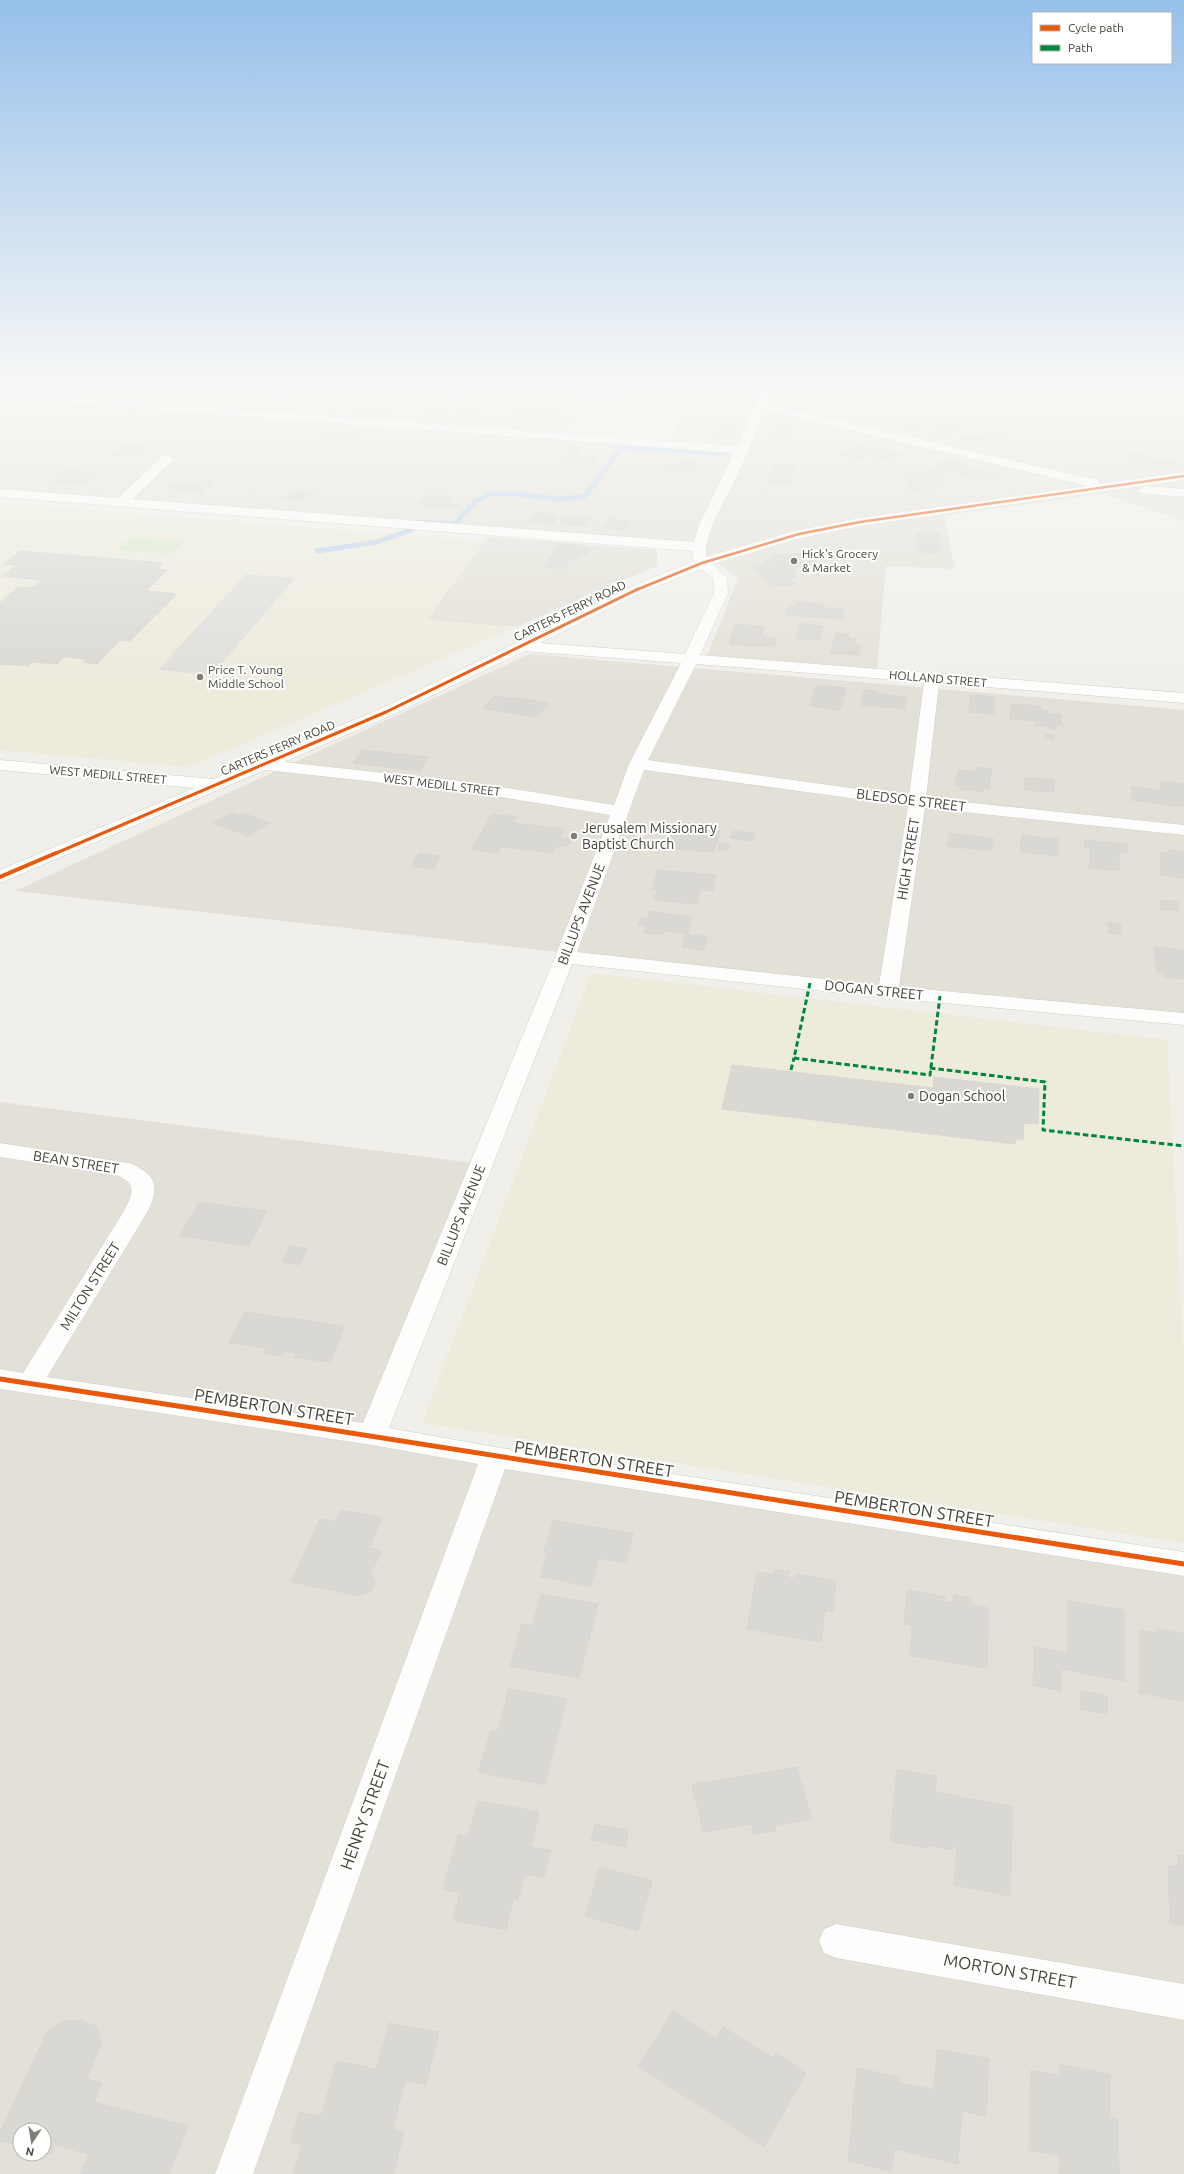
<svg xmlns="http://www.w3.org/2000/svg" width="1184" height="2174" viewBox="0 0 1184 2174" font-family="Ubuntu,sans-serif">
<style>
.residential{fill:#e3e1d7;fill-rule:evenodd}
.education{fill:#edebdc}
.green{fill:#d9eacb}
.parking{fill:#dfdeda}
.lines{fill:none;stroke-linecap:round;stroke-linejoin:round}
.stream{stroke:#bcd2ec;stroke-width:5}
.building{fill:#dad8d2;stroke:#d8d6d0}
.minor-casing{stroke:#cecdc7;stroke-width:1}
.minor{fill:#fdfdfc;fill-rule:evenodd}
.quiet{stroke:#00873e;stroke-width:3;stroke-dasharray:5.5 3;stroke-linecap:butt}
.cycleway-far3-casing{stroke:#fff;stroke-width:4}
.cycleway-far2-casing{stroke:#fff;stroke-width:5}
.cycleway-far1-casing{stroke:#fff;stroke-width:6}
.cycleway-casing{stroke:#fff;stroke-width:8}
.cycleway-far3{stroke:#e8590c;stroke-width:2.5}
.cycleway-far2{stroke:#e8590c;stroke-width:3}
.cycleway-far1{stroke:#e8590c;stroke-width:4}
.cycleway{stroke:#e8590c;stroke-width:5}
.poi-dot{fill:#817f75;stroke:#fff;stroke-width:1.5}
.labels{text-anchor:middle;stroke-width:4;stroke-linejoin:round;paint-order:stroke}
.far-poi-label{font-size:12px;fill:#454236;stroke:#fff;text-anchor:start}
.far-street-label{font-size:12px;fill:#454236;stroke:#fff}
.street-label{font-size:14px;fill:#454236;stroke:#fff}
.poi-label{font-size:14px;fill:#454236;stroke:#fff;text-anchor:start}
.near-street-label{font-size:17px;fill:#454236;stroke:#fff}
</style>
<rect width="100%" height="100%" fill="#f0efea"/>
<g class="residential">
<path d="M 0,383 L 554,383 L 580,417 L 565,433 L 0,393 Z"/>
<path d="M 644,383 L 1184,383 L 1184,521 L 1104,494 L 944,515 L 955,569 L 886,566 L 877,669 L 707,656 L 738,579 L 720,565 L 681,542 L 0,491 L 0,399 L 670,447 L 685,402 L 633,397 Z"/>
<path d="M 487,537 L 657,550 L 657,566 L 516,627 L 427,620 Z"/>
<path d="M 530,654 L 1184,710 L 1184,1022 L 15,891 Z"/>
<path d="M 0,1102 L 480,1164 L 374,1435 L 1184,1560 L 1184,2174 L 0,2174 ZM 20,2130 L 44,2130 L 44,2154 L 20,2154 Z"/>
</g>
<g class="education">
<path d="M 0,503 L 484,541 L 427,620 L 516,627 L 189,767 L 0,750 Z"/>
<path d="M 591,973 L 1167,1040 L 1184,1361 L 1184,1543 L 422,1423 Z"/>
</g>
<path class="green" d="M 137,537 L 180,541 L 184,542 L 170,554 L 123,551 L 118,549 L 130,538 Z"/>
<path class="parking" d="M 246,574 L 295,578 L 212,675 L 158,670 Z"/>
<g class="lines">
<g class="stream">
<path d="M 418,522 L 454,524 L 476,501 L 490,494 L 516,494 L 559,499 L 583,497 L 591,489 L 622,447 L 726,454"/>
<path d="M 317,551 L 377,542 L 411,530"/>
</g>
</g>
<g class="building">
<path d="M 1068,385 L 1088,386 L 1087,391 L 1068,390 Z"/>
<path d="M 708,386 L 724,387 L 722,393 L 705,392 Z"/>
<path d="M 453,389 L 458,394 L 467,393 L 475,402 L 471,403 L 478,410 L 460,412 L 441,390 Z"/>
<path d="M 268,395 L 297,397 L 290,403 L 261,400 Z"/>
<path d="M 372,398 L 397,399 L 387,413 L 359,411 L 362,407 L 354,406 L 359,401 L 369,401 Z"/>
<path d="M 525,403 L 558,405 L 552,414 L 518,412 Z"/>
<path d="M 426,414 L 444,415 L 439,420 L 422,419 Z"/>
<path d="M 910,420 L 927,423 L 913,432 L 896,428 Z"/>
<path d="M 716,424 L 737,425 L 735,437 L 714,436 Z"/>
<path d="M 942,424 L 962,428 L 946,438 L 928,434 Z"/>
<path d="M 777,426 L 795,427 L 791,440 L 773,438 Z"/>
<path d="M 993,427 L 1006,430 L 1004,432 L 1011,433 L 1006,437 L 985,433 Z"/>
<path d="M 331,428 L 363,430 L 356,438 L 321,437 Z"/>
<path d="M 967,435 L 985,438 L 983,440 L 991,441 L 985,446 L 957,441 Z"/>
<path d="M 856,444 L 887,451 L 902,454 L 890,461 L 869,456 L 861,460 L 837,455 Z"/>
<path d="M 124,445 L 150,447 L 138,458 L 111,456 Z"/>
<path d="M 572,446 L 581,447 L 577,451 L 581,451 L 578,456 L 598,457 L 590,468 L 573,467 L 575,464 L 560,463 Z"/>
<path d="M 1130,453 L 1140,453 L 1159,462 L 1142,464 L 1125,455 Z"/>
<path d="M 944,460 L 967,465 L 964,467 L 1004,475 L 994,482 L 951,473 L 945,476 L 926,472 Z"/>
<path d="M 679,461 L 700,462 L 695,472 L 662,470 L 666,463 L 677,464 Z"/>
<path d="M 1171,461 L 1181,466 L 1168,468 L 1158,463 Z"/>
<path d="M 774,465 L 797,466 L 790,485 L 769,483 L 772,477 L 769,477 Z"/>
<path d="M 66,470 L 99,473 L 82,485 L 49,482 Z"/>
<path d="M 918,471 L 946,483 L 917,491 L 906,485 L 917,483 L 900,475 Z"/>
<path d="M 201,481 L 213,482 L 202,493 L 170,489 L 175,483 L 197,485 Z"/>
<path d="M 294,490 L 313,492 L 303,501 L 280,499 L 283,497 L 287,497 Z"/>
<path d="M 427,495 L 452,497 L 447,503 L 460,504 L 457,508 L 418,505 Z"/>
<path d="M 537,513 L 559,516 L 553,524 L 531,522 Z"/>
<path d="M 568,516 L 590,518 L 584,526 L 561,524 Z"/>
<path d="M 609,519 L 632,521 L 626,530 L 603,528 Z"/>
<path d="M 922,532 L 939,532 L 940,553 L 917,552 L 917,533 Z"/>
<path d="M 559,544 L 583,546 L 582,547 L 591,548 L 587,554 L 579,553 L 576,559 L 571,558 L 564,569 L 544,567 Z"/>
<path d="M 20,551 L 163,563 L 157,569 L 167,570 L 142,595 L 162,596 L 97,664 L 83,662 L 86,659 L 64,657 L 57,664 L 32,662 L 28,666 L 0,664 L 0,603 L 18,587 L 33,588 L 42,580 L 3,576 L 16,565 L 4,564 Z"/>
<path d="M 806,553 L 816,564 L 799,566 L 796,570 L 788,562 L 776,563 L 770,556 Z"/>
<path d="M 773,559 L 776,563 L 788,562 L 796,573 L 792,573 L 796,577 L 789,578 L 795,584 L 771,587 L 752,566 L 768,565 L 764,560 Z"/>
<path d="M 146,591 L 177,594 L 130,641 L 119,640 L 162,596 L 142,595 Z"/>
<path d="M 796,602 L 824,604 L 823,608 L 795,606 Z"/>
<path d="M 788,605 L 795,606 L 844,609 L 842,619 L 785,615 Z"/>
<path d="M 736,624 L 764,627 L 761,636 L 764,636 L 761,646 L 729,644 Z"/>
<path d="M 800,624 L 823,626 L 819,640 L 796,638 Z"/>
<path d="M 836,633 L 849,634 L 848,638 L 856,639 L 854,644 L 861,645 L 859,655 L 830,653 Z"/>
<path d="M 764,638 L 777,639 L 774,646 L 761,645 Z"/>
<path d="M 817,685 L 846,688 L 840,710 L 810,706 Z"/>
<path d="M 864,690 L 878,691 L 878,694 L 906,697 L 904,709 L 861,705 Z"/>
<path d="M 970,695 L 995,697 L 994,714 L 969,712 Z"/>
<path d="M 495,696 L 511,699 L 514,697 L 549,703 L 536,717 L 483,708 Z"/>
<path d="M 1011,704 L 1041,706 L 1040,710 L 1049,711 L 1049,714 L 1061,715 L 1061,725 L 1056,724 L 1056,729 L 1047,728 L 1047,726 L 1035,725 L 1036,721 L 1010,719 Z"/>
<path d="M 1045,734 L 1054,735 L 1054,739 L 1045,738 Z"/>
<path d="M 362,750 L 429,757 L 420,771 L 353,763 Z"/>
<path d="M 975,767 L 992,769 L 989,789 L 984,788 L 983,792 L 960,789 L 960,786 L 955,785 L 958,770 L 975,772 Z"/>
<path d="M 1025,777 L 1054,780 L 1054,792 L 1025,790 Z"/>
<path d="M 1161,781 L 1184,784 L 1184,807 L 1131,800 L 1132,787 L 1160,790 Z"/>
<path d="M 231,813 L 239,816 L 244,813 L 270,823 L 248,836 L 213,823 Z"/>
<path d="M 492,814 L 517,817 L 513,823 L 564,829 L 560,837 L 571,839 L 567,847 L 557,846 L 553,853 L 501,847 L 498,853 L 471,850 Z"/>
<path d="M 677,822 L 695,824 L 694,829 L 720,831 L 714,852 L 668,848 L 670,842 L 665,842 L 669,827 L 675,828 Z"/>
<path d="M 733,831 L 755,834 L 752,841 L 730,838 Z"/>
<path d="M 950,833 L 994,839 L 991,851 L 947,846 Z"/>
<path d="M 1022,835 L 1059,839 L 1057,856 L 1020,852 Z"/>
<path d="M 1085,840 L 1128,844 L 1128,853 L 1119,852 L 1119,871 L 1089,868 L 1090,849 L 1085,848 Z"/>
<path d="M 720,843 L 730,844 L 728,851 L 718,850 Z"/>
<path d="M 1168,850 L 1184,852 L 1184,878 L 1160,875 L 1160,852 L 1168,853 Z"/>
<path d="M 419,853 L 441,856 L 434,869 L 411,866 Z"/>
<path d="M 657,870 L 716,875 L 713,891 L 700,890 L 697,904 L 654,900 L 657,890 L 652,890 Z"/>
<path d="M 1161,900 L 1178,902 L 1179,911 L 1161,909 Z"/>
<path d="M 650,911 L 692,917 L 688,933 L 664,931 L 663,935 L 644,933 L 646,925 L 638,925 L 641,917 L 648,918 Z"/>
<path d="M 1108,922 L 1121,924 L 1121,934 L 1108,933 Z"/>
<path d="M 686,934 L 708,937 L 703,950 L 682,947 Z"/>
<path d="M 1154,947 L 1184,950 L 1184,979 L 1163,977 L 1163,973 L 1156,972 Z"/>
<path d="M 732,1065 L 933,1088 L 934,1077 L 1039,1089 L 1038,1124 L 1024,1123 L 1023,1140 L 1015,1139 L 1015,1144 L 722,1109 Z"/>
<path d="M 199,1202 L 267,1211 L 249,1246 L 179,1236 Z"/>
<path d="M 290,1246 L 307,1249 L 299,1265 L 282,1262 Z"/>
<path d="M 245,1312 L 345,1326 L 330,1362 L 294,1357 L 296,1353 L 285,1351 L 282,1356 L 264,1354 L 266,1348 L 229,1343 Z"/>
<path d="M 341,1510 L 382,1518 L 369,1548 L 380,1550 L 381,1554 L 370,1573 L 376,1581 L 371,1591 L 360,1596 L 291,1582 L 320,1519 L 336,1522 Z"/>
<path d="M 553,1520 L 633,1533 L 626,1563 L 599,1558 L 591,1586 L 540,1577 L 547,1552 L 544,1552 Z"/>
<path d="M 775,1569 L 789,1572 L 788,1578 L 795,1579 L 796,1574 L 836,1581 L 833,1612 L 825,1611 L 821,1642 L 747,1629 L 757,1572 L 774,1575 Z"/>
<path d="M 907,1590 L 945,1597 L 944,1602 L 953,1603 L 954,1595 L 971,1598 L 970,1605 L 989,1608 L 987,1668 L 910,1656 L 912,1626 L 904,1624 Z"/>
<path d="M 541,1594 L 598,1604 L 579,1678 L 510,1666 L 522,1624 L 532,1626 Z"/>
<path d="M 1068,1601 L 1124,1610 L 1124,1681 L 1061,1669 L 1061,1691 L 1033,1685 L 1034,1646 L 1067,1653 Z"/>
<path d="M 1157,1629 L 1184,1634 L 1184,1701 L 1139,1693 L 1139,1630 L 1157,1633 Z"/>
<path d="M 509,1689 L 567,1699 L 545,1785 L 478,1772 L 491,1731 L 497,1732 Z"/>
<path d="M 1080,1691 L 1107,1696 L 1107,1714 L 1080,1709 Z"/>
<path d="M 797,1767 L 812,1819 L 774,1825 L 776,1831 L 754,1834 L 751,1824 L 704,1832 L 692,1784 Z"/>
<path d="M 897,1769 L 937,1776 L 935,1792 L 1013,1807 L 1010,1896 L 954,1885 L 957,1847 L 952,1846 L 952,1850 L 929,1845 L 929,1848 L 890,1841 Z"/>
<path d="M 478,1801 L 539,1812 L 531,1847 L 551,1850 L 544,1878 L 524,1874 L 518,1900 L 513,1899 L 506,1930 L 453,1920 L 460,1893 L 443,1889 L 458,1835 L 468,1837 Z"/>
<path d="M 595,1824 L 628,1830 L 625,1847 L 591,1840 Z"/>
<path d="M 1177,1854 L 1184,1856 L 1184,1926 L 1170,1923 L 1168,1865 L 1178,1866 Z"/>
<path d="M 600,1867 L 652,1881 L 638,1931 L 585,1916 Z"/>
<path d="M 673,2011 L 716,2038 L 723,2027 L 773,2058 L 776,2053 L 806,2073 L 764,2147 L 638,2066 Z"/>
<path d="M 66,2020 L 81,2020 L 97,2027 L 102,2043 L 86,2079 L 102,2083 L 94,2102 L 188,2126 L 169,2174 L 81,2174 L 89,2154 L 55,2145 L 51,2155 L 44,2153 L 44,2130 L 20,2130 L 20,2146 L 0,2141 L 0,2132 L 48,2030 Z"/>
<path d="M 389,2023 L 439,2032 L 426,2085 L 405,2081 L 393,2129 L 404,2132 L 394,2174 L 293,2174 L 302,2145 L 290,2142 L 299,2112 L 321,2116 L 337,2061 L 376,2069 Z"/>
<path d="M 937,2049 L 989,2059 L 986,2116 L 962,2111 L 958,2164 L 894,2149 L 892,2171 L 848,2161 L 857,2068 L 899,2077 L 898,2082 L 934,2090 Z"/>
<path d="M 1060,2065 L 1110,2074 L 1110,2117 L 1118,2119 L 1119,2174 L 1059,2174 L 1059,2156 L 1029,2150 L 1031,2070 L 1060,2076 Z"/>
</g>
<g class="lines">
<g class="minor-casing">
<g id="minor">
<path d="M 542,383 L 557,383 L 546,388 L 542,387 L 540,385 Z"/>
<path d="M 763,383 L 775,383 L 767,404 L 1093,479 L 1098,480 L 1099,484 L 1184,472 L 1184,480 L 860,526 L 801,538 L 713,564 L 727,578 L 728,593 L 700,655 L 1184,693 L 1184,703 L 939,683 L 926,798 L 1184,825 L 1184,835 L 925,808 L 899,987 L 1184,1013 L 1184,1025 L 888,998 L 572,964 L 389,1428 L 495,1447 L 1184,1552 L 1184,1576 L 505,1469 L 253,2174 L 215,2174 L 478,1464 L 372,1445 L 0,1389 L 0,1369 L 23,1373 L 124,1211 C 133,1193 138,1184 116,1175 L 0,1157 L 0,1143 L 129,1163 C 156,1174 160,1185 148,1211 L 47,1377 L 363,1423 L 555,957 L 610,815 L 476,793 L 265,770 L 0,883 L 0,870 L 194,788 L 0,770 L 0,760 L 214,779 L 380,709 L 633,586 L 694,561 L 692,551 L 0,497 L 0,489 L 118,498 L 163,456 L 167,455 L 173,459 L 171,462 L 132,499 L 694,542 L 699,525 L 734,453 L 0,398 L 0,392 L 738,446 ZM 764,410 L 1088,486 L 860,518 L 794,531 L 706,557 C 704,531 724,505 734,482 C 745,459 755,435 764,410 ZM 701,569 L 713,578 L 714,593 L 685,654 L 540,643 L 643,592 ZM 524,651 L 681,663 L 629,764 L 614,805 L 476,783 L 284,762 L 392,715 ZM 696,664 L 924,682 L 909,796 L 648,760 ZM 644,770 L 908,806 L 879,985 L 577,952 Z"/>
<path d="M 1145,486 L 1184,489 L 1184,497 L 1140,493 L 1139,490 Z"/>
<path d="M 836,1924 L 1184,1984 L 1184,2020 L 836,1958 L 824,1953 L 819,1941 L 824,1929 Z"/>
</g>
</g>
<use href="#minor" class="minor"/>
<g class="quiet">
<path d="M 810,983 L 794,1058 L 930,1075 L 940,996"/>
<path d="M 930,1068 L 1045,1082 L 1043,1130 L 1184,1146"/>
<path d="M 791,1070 L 794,1058"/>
</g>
<g class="cycleway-far3-casing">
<path id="cycleway-far3" d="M 636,590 L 702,563 L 799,534 L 860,522 L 1184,476"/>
</g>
<g class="cycleway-far2-casing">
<path id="cycleway-far2" d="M 54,854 L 386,712 L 638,589"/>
</g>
<g class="cycleway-far1-casing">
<path id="cycleway-far1" d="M 0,877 L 56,853"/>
</g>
<g class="cycleway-casing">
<path id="cycleway" d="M 0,1379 C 395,1438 789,1503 1184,1564"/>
</g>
<use href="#cycleway-far3" class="cycleway-far3"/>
<use href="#cycleway-far2" class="cycleway-far2"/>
<use href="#cycleway-far1" class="cycleway-far1"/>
<use href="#cycleway" class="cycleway"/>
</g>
<linearGradient id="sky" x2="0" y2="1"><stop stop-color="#96c0ea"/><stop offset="0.56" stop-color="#f8f8f6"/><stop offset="1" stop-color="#f8f8f6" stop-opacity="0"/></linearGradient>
<rect width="1184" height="687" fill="url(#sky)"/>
<g class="poi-dot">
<circle cx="794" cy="561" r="4"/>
<circle cx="200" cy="677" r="4"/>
<circle cx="574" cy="836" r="4"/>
<circle cx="911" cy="1096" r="4"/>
</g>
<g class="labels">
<g class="far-poi-label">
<text x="802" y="558">Hick's Grocery<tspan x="802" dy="14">&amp; Market</tspan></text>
<text x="208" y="674">Price T. Young<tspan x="208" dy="14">Middle School</tspan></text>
</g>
<g class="far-street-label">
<text transform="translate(570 611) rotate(-26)" y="4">CARTERS FERRY ROAD</text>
<text transform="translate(938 679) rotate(5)" y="4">HOLLAND STREET</text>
<text transform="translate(278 748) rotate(-23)" y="4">CARTERS FERRY ROAD</text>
<text transform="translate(108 775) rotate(5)" y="4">WEST MEDILL STREET</text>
<text transform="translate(442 785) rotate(7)" y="4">WEST MEDILL STREET</text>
</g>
<g class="street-label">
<text transform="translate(911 800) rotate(7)" y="5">BLEDSOE STREET</text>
<text transform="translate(908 859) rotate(-81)" y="5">HIGH STREET</text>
<text transform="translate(581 914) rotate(-69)" y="5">BILLUPS AVENUE</text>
<text transform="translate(874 990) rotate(6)" y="5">DOGAN STREET</text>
<text transform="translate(76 1162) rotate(9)" y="5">BEAN STREET</text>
<text transform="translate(461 1215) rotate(-68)" y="5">BILLUPS AVENUE</text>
<text transform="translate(90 1286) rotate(-58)" y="5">MILTON STREET</text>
</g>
<g class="poi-label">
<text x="582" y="833">Jerusalem Missionary<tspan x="582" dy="16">Baptist Church</tspan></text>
<text x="919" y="1101">Dogan School</text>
</g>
<g class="near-street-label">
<text transform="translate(274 1407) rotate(9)" y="6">PEMBERTON STREET</text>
<text transform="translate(594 1459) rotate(9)" y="6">PEMBERTON STREET</text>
<text transform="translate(914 1509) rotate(9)" y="6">PEMBERTON STREET</text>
<text transform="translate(365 1815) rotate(-70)" y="6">HENRY STREET</text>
<text transform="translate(1010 1971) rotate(10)" y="6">MORTON STREET</text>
</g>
</g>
<rect x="1032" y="12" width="140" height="52" fill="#ffffff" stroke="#b5b3af"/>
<rect x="1040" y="25" width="20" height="6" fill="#e8590c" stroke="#b5b3af"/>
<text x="1068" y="32" font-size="12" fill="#454236">Cycle path</text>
<rect x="1040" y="45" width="20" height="6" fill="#00873e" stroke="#b5b3af"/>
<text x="1068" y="52" font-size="12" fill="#454236">Path</text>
<g transform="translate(32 2142) rotate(192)"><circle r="19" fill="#ffffff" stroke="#b5b3af"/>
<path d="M0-3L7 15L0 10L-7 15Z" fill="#817f75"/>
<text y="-6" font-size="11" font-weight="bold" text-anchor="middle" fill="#454236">N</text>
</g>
</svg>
